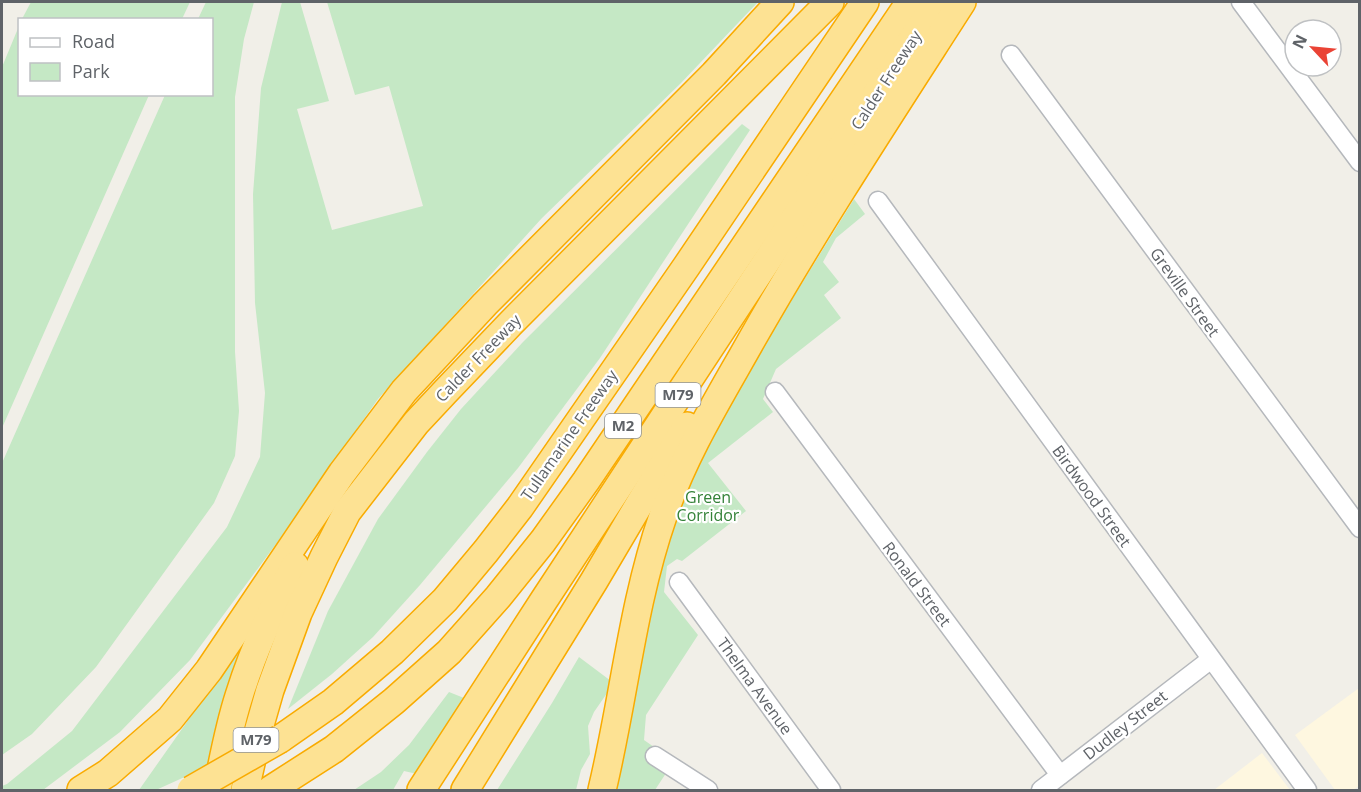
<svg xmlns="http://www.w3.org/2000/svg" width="1361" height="792" viewBox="0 0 1361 792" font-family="'Open Sans',sans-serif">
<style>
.commercial{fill:#fef7e0}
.green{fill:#c5e8c5}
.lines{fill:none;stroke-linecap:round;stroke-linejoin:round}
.minor-casing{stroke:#b5b8bc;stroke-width:21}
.highway-casing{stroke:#f9ab00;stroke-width:30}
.minor{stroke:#fff;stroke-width:18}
.highway{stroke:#fde293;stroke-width:27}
.highway-bridge-casing{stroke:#f9ab00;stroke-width:30;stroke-linecap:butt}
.highway-bridge{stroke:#fde293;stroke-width:27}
.labels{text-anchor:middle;stroke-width:4.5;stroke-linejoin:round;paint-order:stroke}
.shield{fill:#fff;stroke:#8f9295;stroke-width:1.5}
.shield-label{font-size:15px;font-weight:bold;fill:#5f6368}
.street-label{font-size:16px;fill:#5f6368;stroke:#fff}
.park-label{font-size:16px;fill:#348238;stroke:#fff}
</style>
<rect width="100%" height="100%" fill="#f1efe8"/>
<g class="commercial">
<path d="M 1359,688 L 1359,786 L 1353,790 L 1335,790 L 1295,735 Z"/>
<path d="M 1262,753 L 1290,790 L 1214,790 Z"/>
</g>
<g class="green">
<path d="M 31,2 L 190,2 L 182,19 L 22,19 Z"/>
<path d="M 206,2 L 254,2 L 244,39 L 235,97 L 235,352 L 239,411 L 235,456 L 214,503 L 96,667 L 32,734 L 2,755 L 2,463 L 165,95 L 212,94 L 212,20 L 198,19 Z"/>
<path d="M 282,2 L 300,2 L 329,101 L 297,109 L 332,230 L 423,206 L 389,86 L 355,95 L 327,2 L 758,2 L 681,83 L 542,218 L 378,399 L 276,544 L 190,660 L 120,732 L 43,790 L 2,790 L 2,786 L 7,784 L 72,731 L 227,527 L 260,457 L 265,393 L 255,303 L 253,194 L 261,88 Z"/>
<path d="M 19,26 L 20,94 L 149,95 L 2,428 L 2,67 Z"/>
<path d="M 742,124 L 750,130 L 600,358 L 518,468 L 420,585 L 373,637 L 332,674 L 288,709 L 328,611 L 378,519 L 427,452 L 461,409 L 523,342 Z"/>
<path d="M 854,199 L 865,214 L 836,238 L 823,262 L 839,282 L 824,295 L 841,318 L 776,369 L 763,399 L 773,412 L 708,463 L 746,511 L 682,561 L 677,559 L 667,566 L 664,592 L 698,635 L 646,715 L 644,740 L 674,761 L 655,790 L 614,790 L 623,758 L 649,603 L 683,496 L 749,369 Z"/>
<path d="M 237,642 L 248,645 L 211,765 L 156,790 L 139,790 L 189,719 Z"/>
<path d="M 579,657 L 611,681 L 612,686 L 594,712 L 588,726 L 590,754 L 581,770 L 576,790 L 497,790 L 552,703 Z"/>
<path d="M 449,692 L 464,698 L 417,774 L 404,771 L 393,790 L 354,790 L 381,772 L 409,745 Z"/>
</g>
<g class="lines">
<g class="minor-casing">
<g id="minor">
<path d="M 1241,2 L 1360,162"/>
<path d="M 1011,55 L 1360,528"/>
<path d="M 878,201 L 1307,790"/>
<path d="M 775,392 L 1060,775"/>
<path d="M 679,582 L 831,790"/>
<path d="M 655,756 L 708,790"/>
<path d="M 1041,790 L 1210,660"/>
</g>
</g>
<g class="highway-casing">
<g id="highway">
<path d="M 280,739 L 333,702 L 392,652 L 445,600 L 486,551 L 520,507 L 686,267 L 865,2"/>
<path d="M 81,790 L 108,773 L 170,719 L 209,670 L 342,473 L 404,391 L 485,304 L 714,74 L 780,2"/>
<path d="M 217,790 C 223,759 229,727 239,696 C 253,651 273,607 295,566"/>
<path d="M 245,790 L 258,732 L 270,690 L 298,613 L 324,557 L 347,512 L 416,423 L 445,392 L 510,324 L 830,2"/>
<path d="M 270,790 L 334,749 L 394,701 L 449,652 L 498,597 L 543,541 L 586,481 L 910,2"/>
<path d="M 421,790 L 544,600 L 937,2"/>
<path d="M 465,790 L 594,581 L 643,498 L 687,426"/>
<path d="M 602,790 C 624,699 632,605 663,516 C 684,454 719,398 751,341 C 817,225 890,114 962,2"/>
</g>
</g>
<use href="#minor" class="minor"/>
<use href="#highway" class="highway"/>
<g class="highway-bridge-casing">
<path id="highway-bridge" d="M 191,790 L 280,739"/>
</g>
<use href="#highway-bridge" class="highway-bridge"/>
</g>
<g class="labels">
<g class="shield">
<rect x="655.5" y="383" width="45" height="24" rx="4.5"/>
<rect x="605" y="414" width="36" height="24" rx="4.5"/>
<rect x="233.5" y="728" width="45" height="24" rx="4.5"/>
</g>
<g class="shield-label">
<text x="678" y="400">M79</text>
<text x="623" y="431">M2</text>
<text x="256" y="745">M79</text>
</g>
<g class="street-label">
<text transform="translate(886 80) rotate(-57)" y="6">Calder Freeway</text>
<text transform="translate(1185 292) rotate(54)" y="6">Greville Street</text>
<text transform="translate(478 358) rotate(-46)" y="6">Calder Freeway</text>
<text transform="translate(569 435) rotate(-55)" y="6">Tullamarine Freeway</text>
<text transform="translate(1092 496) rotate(54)" y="6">Birdwood Street</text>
<text transform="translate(917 584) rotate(53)" y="6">Ronald Street</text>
<text transform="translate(755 686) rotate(54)" y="6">Thelma Avenue</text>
<text transform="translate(1125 725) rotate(-38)" y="6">Dudley Street</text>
</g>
<g class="park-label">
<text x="708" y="503">Green<tspan x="708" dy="18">Corridor</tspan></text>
</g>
</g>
<rect width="1361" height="792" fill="none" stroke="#5f6368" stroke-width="6"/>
<rect x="18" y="18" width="195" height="78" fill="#ffffff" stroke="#bfc1c3" stroke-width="1.5"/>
<rect x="30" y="38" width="30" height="9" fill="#ffffff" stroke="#bfc1c3" stroke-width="1.5"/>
<text x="72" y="48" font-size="18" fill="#5f6368">Road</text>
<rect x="30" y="63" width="30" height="18" fill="#c5e8c5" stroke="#bfc1c3" stroke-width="1.5"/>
<text x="72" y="78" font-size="18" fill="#5f6368">Park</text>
<g transform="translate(1313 48) rotate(296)"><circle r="28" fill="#ffffff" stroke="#bfc1c3" stroke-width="1.5"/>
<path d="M0-4.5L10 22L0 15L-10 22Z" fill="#ea4335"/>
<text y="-9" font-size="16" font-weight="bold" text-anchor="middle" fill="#5f6368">N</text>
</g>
</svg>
